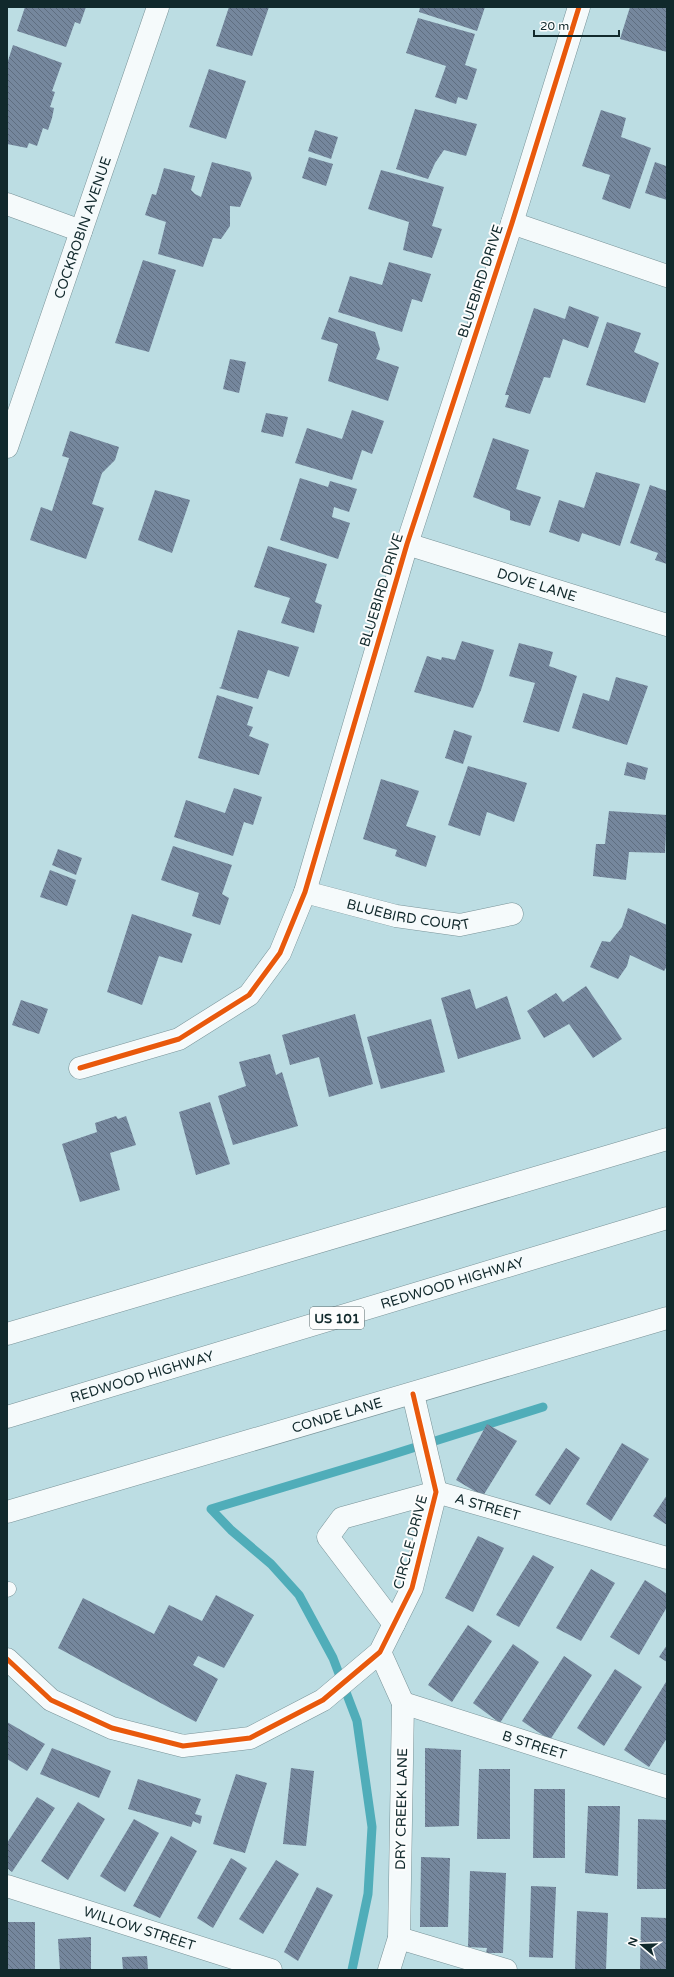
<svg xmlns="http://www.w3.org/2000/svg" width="674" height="1977" viewBox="0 0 674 1977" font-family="'Varela Round',sans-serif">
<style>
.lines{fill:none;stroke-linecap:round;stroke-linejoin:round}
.stream{stroke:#50adb9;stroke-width:9}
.building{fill:url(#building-back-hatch)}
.lane-casing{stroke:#799398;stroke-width:15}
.street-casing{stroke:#799398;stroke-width:23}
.secondary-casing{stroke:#799398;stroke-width:23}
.highway-casing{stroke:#799398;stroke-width:23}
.lane{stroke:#f5fafb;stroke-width:14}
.street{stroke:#f5fafb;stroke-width:22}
.secondary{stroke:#f5fafb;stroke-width:22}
.highway{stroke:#f5fafb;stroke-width:22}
.cycleway-casing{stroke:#fdfdfd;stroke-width:8}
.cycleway{stroke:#e8590c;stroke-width:5}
.labels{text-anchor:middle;stroke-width:4;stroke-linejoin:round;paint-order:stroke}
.shield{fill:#fdfdfd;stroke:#58696b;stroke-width:1}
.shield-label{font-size:13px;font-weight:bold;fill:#11292c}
.street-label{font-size:14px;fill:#11292c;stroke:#fdfdfd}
</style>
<defs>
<pattern id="building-back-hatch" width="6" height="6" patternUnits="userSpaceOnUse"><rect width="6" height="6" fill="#75879d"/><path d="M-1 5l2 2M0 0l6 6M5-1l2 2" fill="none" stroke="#5f6e80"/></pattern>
</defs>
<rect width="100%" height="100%" fill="#bcdde3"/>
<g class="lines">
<path class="stream" d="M 352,1970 L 368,1894 L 372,1827 L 357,1721 L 333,1658 L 299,1595 L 271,1564 L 231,1530 L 211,1509 L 381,1458 L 543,1407"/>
</g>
<g class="building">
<path d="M 25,7 L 86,7 L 80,24 L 75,22 L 66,47 L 17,31 Z"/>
<path d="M 229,7 L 269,7 L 252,56 L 216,46 Z"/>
<path d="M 420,7 L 485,7 L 477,31 L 419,12 Z"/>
<path d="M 630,7 L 667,7 L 667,52 L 620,39 Z"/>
<path d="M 418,18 L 475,34 L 465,65 L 477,69 L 467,100 L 458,97 L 456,104 L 435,97 L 446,66 L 406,53 Z"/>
<path d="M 13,45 L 62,63 L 52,91 L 55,92 L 50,107 L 54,108 L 52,118 L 48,130 L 43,128 L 37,146 L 29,143 L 27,148 L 7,144 L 7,64 Z"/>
<path d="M 209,69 L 246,81 L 226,139 L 189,127 Z"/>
<path d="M 415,109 L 477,124 L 466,156 L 444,150 L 435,163 L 428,179 L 396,169 Z"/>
<path d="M 601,110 L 626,118 L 621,137 L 651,148 L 630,209 L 602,199 L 610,175 L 582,166 Z"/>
<path d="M 315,130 L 338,137 L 331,159 L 308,151 Z"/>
<path d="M 309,157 L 333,164 L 326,186 L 302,178 Z"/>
<path d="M 212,162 L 250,172 L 252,178 L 240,207 L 230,206 L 230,226 L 221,239 L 213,238 L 203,267 L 158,254 L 166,222 L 145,215 L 152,194 L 156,195 L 164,168 L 195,176 L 191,190 L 195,194 L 201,197 Z"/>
<path d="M 655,162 L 666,166 L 667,163 L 667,200 L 645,193 Z"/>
<path d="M 381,170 L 444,187 L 432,226 L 442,229 L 432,258 L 403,250 L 409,222 L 368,209 Z"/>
<path d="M 143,260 L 176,270 L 149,352 L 115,343 Z"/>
<path d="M 389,262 L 431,274 L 422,302 L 412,299 L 402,332 L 338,312 L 350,276 L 382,285 Z"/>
<path d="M 569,306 L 599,317 L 588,348 L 563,339 L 550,378 L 544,377 L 530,414 L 505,407 L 509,395 L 505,395 L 534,308 L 565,319 Z"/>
<path d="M 329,317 L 375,332 L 380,349 L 376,359 L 399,367 L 388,401 L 328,381 L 338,344 L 321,339 Z"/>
<path d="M 607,322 L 641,333 L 634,352 L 659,363 L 645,403 L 586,385 Z"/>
<path d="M 230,359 L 246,362 L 239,393 L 223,389 Z"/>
<path d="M 352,410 L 384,421 L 372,454 L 362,450 L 352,480 L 295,463 L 307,428 L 342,439 Z"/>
<path d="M 266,413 L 288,417 L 283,437 L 261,432 Z"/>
<path d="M 70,431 L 119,447 L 115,460 L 102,473 L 92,504 L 104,508 L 86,559 L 30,540 L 41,507 L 52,511 L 69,458 L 62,456 Z"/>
<path d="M 493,438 L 529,450 L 516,489 L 541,497 L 530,526 L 510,520 L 510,511 L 473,497 Z"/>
<path d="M 596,472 L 640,484 L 620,546 L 582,533 L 579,542 L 549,532 L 559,500 L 584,508 Z"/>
<path d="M 300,478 L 328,487 L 330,481 L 357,489 L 349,512 L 334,507 L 332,517 L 350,523 L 338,559 L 280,540 Z"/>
<path d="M 650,485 L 667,491 L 667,564 L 655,560 L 658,553 L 630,543 Z"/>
<path d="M 155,490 L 190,500 L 172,553 L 138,540 Z"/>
<path d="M 268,546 L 327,564 L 315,602 L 322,605 L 314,633 L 281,623 L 290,598 L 254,587 Z"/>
<path d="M 238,630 L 299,647 L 289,677 L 268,670 L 258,699 L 219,688 L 221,687 Z"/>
<path d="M 462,641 L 494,650 L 481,690 L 473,708 L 414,692 L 427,656 L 441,660 L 442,657 L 455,660 Z"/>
<path d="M 519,643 L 553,652 L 549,666 L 577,676 L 559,732 L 523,722 L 535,683 L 509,676 Z"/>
<path d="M 616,677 L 648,686 L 627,745 L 572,728 L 583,693 L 609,701 Z"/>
<path d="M 217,695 L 253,707 L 247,725 L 253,727 L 249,736 L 269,744 L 259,775 L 198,758 Z"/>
<path d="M 454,730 L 472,736 L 463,764 L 445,758 Z"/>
<path d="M 627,762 L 648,768 L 645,780 L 624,775 Z"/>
<path d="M 468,766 L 527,783 L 514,822 L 487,812 L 480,836 L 448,825 Z"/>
<path d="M 381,779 L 419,791 L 406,826 L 436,836 L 426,867 L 395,856 L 397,850 L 363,839 Z"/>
<path d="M 234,788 L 262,797 L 253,825 L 244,822 L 233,856 L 174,837 L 186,800 L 225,813 Z"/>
<path d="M 609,811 L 667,815 L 665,853 L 629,852 L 626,880 L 593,876 L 596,844 L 605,844 Z"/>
<path d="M 173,846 L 232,865 L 222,894 L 229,898 L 220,925 L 192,916 L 199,893 L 161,880 Z"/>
<path d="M 58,849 L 82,858 L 76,875 L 52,865 Z"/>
<path d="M 50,870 L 76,880 L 67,906 L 40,897 Z"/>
<path d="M 628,908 L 667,925 L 667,966 L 664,971 L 630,955 L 627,966 L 618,979 L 590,967 L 602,941 L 610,942 L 622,927 Z"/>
<path d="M 132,914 L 192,934 L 182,963 L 159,956 L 142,1005 L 107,992 Z"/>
<path d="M 586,986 L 622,1039 L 593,1058 L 569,1024 L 544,1038 L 527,1011 L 556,993 L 563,1002 Z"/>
<path d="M 470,989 L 476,1009 L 507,996 L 521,1039 L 458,1059 L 441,998 Z"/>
<path d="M 21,1000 L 48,1009 L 39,1034 L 12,1025 Z"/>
<path d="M 355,1014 L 373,1084 L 329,1097 L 319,1057 L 290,1065 L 282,1035 Z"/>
<path d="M 431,1019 L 445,1072 L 381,1089 L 367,1037 Z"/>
<path d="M 270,1054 L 276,1075 L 282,1072 L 298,1126 L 233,1145 L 218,1096 L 246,1086 L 239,1062 Z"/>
<path d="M 210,1102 L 230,1164 L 196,1175 L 179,1112 Z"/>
<path d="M 116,1116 L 118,1119 L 126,1116 L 136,1145 L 110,1153 L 120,1190 L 80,1202 L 62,1144 L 97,1132 L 95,1123 Z"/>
<path d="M 487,1424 L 517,1441 L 483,1496 L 456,1480 Z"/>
<path d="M 622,1443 L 649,1459 L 611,1521 L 586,1504 Z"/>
<path d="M 566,1448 L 580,1458 L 550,1505 L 535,1495 Z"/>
<path d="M 667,1495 L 667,1525 L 653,1516 Z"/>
<path d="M 478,1536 L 504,1548 L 473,1612 L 445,1598 Z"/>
<path d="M 533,1555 L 554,1567 L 519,1627 L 496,1615 Z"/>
<path d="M 591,1569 L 615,1583 L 581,1641 L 556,1628 Z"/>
<path d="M 645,1580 L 667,1594 L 667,1607 L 639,1655 L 610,1637 Z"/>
<path d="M 216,1595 L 254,1615 L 224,1668 L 198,1656 L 193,1665 L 218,1679 L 196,1722 L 58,1648 L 83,1598 L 154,1634 L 169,1605 L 202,1621 Z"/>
<path d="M 468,1625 L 492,1641 L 452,1702 L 428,1685 Z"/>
<path d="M 513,1644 L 539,1662 L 500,1723 L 473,1703 Z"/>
<path d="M 667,1645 L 667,1662 L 659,1657 Z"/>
<path d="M 564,1656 L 592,1675 L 550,1740 L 522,1721 Z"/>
<path d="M 615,1669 L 642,1687 L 604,1746 L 577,1728 Z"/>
<path d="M 666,1682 L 667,1738 L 649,1767 L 624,1750 Z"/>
<path d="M 7,1722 L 45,1744 L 27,1771 L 7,1759 Z"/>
<path d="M 52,1748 L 111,1771 L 99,1798 L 40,1774 Z"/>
<path d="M 425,1748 L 461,1750 L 459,1826 L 425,1827 Z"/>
<path d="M 291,1768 L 314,1771 L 306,1846 L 283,1844 Z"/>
<path d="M 479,1769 L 510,1769 L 510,1839 L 477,1839 Z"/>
<path d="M 236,1774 L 267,1783 L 245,1853 L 213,1844 Z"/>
<path d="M 138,1779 L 201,1799 L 195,1814 L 202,1816 L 200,1824 L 193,1821 L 191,1827 L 128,1809 Z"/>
<path d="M 534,1789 L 565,1789 L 565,1858 L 533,1858 Z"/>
<path d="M 37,1797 L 55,1808 L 12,1872 L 7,1868 L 7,1843 Z"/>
<path d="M 78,1802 L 105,1819 L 68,1880 L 41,1861 Z"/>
<path d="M 588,1806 L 620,1806 L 618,1876 L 585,1873 Z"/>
<path d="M 134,1819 L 159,1833 L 125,1892 L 100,1876 Z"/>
<path d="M 638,1819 L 667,1820 L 667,1889 L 637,1889 Z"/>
<path d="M 171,1836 L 197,1851 L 160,1918 L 133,1906 Z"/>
<path d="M 421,1857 L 450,1858 L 448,1927 L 420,1927 Z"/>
<path d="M 231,1858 L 247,1868 L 213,1928 L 197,1918 Z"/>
<path d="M 276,1860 L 299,1874 L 263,1934 L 239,1919 Z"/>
<path d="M 470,1871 L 506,1873 L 503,1953 L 486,1953 L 487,1948 L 468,1947 Z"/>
<path d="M 531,1886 L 556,1887 L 553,1958 L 529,1957 Z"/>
<path d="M 317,1887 L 333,1895 L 298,1961 L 284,1952 Z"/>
<path d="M 577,1911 L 608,1913 L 606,1970 L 575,1970 Z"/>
<path d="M 641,1917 L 667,1918 L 667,1970 L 640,1970 Z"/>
<rect x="7" y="1922" width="28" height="48"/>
<path d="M 91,1937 L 91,1970 L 60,1970 L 58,1939 Z"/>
<path d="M 147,1956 L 148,1970 L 123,1970 L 122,1957 Z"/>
</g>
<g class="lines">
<g class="lane-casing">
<path id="lane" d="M 7,1590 L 9,1589"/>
</g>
<g class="street-casing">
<g id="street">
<path d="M 7,204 L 81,231"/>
<path d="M 512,223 L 667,276"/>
<path id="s1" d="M 7,447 L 158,7"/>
<path id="s2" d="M 407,544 L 667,625"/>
<path id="s3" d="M 305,892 L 396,916 L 460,925 L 512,914"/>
<path d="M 80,1068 L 179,1039 L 249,995 L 280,953 L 305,892 L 407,544 L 512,223 L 579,7"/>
<path id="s4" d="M 394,1624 L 328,1537 L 342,1518 L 436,1492 L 667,1558"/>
<path d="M 380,1652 L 403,1703 L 399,1938 L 389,1970"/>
<path d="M 7,1659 L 51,1700 L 112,1728 L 183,1746 L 250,1738 L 323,1700 L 380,1652 L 412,1588 L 436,1492 L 413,1394"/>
<path id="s5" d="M 403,1703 L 667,1787"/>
<path id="s6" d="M 7,1886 L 271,1970"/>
<path d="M 399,1938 L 506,1970"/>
</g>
</g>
<g class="secondary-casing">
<g id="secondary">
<path id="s7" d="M 7,1512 L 667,1318"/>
</g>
</g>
<g class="highway-casing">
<g id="highway">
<path d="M 7,1334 L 667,1139"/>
<path id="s8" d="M 7,1417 L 667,1218"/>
</g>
</g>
<use href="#lane" class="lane"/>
<use href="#street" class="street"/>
<use href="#secondary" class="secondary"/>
<use href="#highway" class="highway"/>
<g class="cycleway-casing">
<g id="cycleway">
<path d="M 80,1068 L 179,1039 L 249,995 L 280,953 L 305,892 L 407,544 L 512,223 L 579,7"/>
<path d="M 7,1659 L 51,1700 L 112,1728 L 183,1746 L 250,1738 L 323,1700 L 380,1652 L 412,1588 L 436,1492 L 413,1394"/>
</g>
</g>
<use href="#cycleway" class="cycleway"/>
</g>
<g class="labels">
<rect class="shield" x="310" y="1307" width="54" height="22" rx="3"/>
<g class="shield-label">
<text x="337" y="1323">US 101</text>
</g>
<g class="street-label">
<text dy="5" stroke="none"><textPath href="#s1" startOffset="232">COCKROBIN AVENUE</textPath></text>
<text transform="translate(480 281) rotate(-72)" y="5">BLUEBIRD DRIVE</text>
<text dy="5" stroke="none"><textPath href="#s2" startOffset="136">DOVE LANE</textPath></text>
<text transform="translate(381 590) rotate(-73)" y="5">BLUEBIRD DRIVE</text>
<text dy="5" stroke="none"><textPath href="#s3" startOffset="106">BLUEBIRD COURT</textPath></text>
<text dy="5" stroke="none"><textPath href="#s8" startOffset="465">REDWOOD HIGHWAY</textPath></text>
<text dy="5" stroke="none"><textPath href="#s8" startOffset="141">REDWOOD HIGHWAY</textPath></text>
<text dy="5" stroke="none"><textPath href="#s7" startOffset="344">CONDE LANE</textPath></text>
<text dy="5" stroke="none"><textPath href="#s4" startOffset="284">A STREET</textPath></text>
<text transform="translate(410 1542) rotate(-75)" y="5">CIRCLE DRIVE</text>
<text dy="5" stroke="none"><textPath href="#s5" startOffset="138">B STREET</textPath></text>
<text transform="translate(401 1809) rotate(-89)" y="5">DRY CREEK LANE</text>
<text dy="5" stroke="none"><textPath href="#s6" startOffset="139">WILLOW STREET</textPath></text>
</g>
</g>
<rect width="674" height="1977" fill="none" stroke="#11292c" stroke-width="16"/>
<g transform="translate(642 1945) rotate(289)" stroke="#fdfdfd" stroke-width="3" paint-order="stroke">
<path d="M0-3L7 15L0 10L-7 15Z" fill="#11292c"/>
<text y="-6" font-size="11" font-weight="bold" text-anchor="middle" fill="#11292c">N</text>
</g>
<path d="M534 30v6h85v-6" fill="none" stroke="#11292c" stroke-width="2"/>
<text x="540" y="30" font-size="12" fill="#11292c" stroke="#fdfdfd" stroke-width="3" paint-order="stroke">20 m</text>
</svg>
